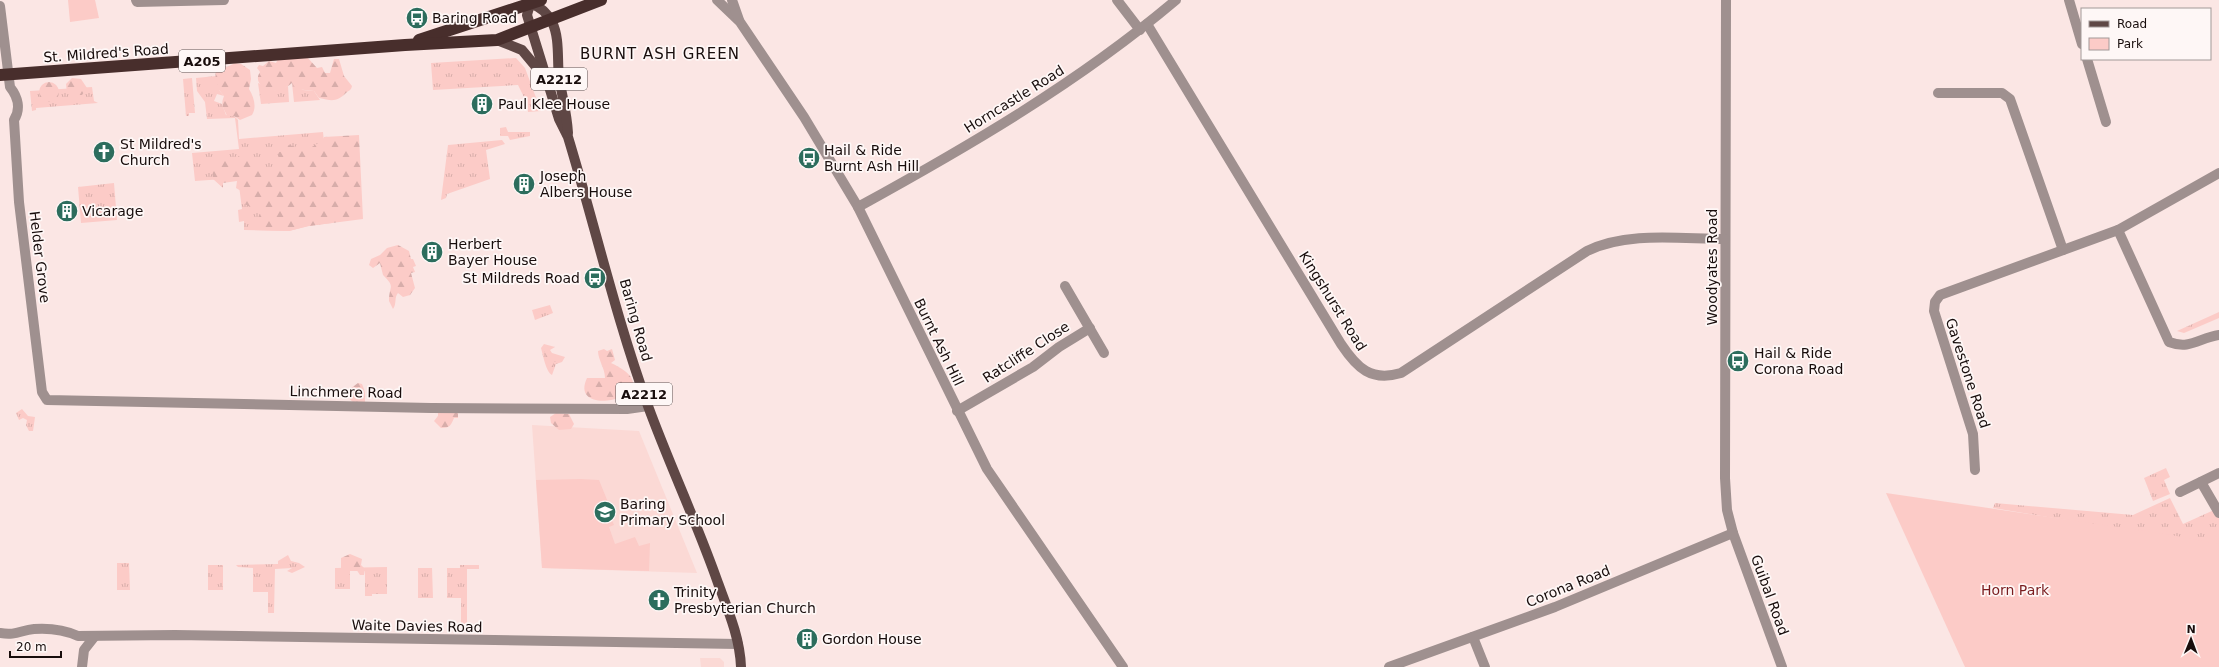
<svg xmlns="http://www.w3.org/2000/svg" width="2219" height="667" viewBox="0 0 2219 667" font-family="'DejaVu Sans',sans-serif">
<style>
.built{fill:#fbd9d5}
.grass{fill:url(#grass-tufts)}
.forest{fill:url(#forest-firs)}
.park{fill:#fccbc7}
.lines{fill:none;stroke-linecap:round;stroke-linejoin:round}
.minor{stroke:#9f908f;stroke-width:10}
.major{stroke:#5f4745;stroke-width:10}
.highway{stroke:#482e2c;stroke-width:12}
.labels{text-anchor:middle;stroke-width:3.5;stroke-linejoin:round;paint-order:stroke}
.shield{fill:#fef7f6;stroke:#5d5352;stroke-width:1}
.shield-label{font-size:13px;font-weight:bold;fill:#180d0c}
.poi-label{font-size:14px;fill:#180d0c;stroke:#fef7f6;text-anchor:start}
.street-label{font-size:14px;fill:#180d0c;stroke:#fef7f6}
.park-label{font-size:14px;fill:#7a1d1f;stroke:#fef7f6}
.neighbourhood-label{font-size:15px;letter-spacing:1px;fill:#180d0c;stroke:#fef7f6}
</style>
<defs>
<pattern id="grass-tufts" width="24" height="20" patternUnits="userSpaceOnUse"><rect width="24" height="20" fill="#fccbc7"/><path d="M3 7l-1-3M5 7V3M7 7l1-3M15 17l-1-3M17 17v-4M19 17l1-3" fill="none" stroke="#d7adaa"/></pattern>
<pattern id="forest-firs" width="22" height="20" patternUnits="userSpaceOnUse"><rect width="22" height="20" fill="#fccbc7"/><path d="M5 1l3.5 6h-7zM16 11l3.5 6h-7z" fill="#d7adaa"/></pattern>
</defs>
<rect width="100%" height="100%" fill="#fbe6e4"/>
<g class="built">
<path d="M 532,425 L 639,431 L 697,573 L 542,568 Z"/>
<path d="M 700,658 L 720,658 L 724,662 L 724,667 L 701,667 Z"/>
</g>
<g class="grass">
<path d="M 516,58 L 525,68 L 541,111 L 528,112 L 527,97 L 524,97 L 518,85 L 433,90 L 431,63 Z"/>
<path d="M 216,76 L 220,86 L 219,90 L 224,96 L 217,94 L 214,101 L 222,104 L 226,115 L 234,116 L 238,120 L 239,139 L 323,132 L 332,223 L 308,226 L 289,231 L 244,230 L 244,221 L 239,222 L 238,210 L 242,209 L 238,178 L 195,181 L 192,153 L 239,149 L 235,118 L 207,119 L 205,102 L 197,91 L 196,78 Z"/>
<path d="M 192,78 L 195,113 L 189,113 L 189,116 L 186,116 L 183,79 Z"/>
<path d="M 258,83 L 276,91 L 288,86 L 289,102 L 261,104 Z"/>
<path d="M 292,83 L 303,90 L 314,91 L 320,100 L 294,102 Z"/>
<path d="M 92,87 L 94,101 L 98,103 L 36,108 L 36,110 L 32,111 L 30,91 Z"/>
<path d="M 506,127 L 508,132 L 530,132 L 530,136 L 510,140 L 508,136 L 500,136 L 500,128 Z"/>
<path d="M 502,140 L 505,144 L 486,150 L 490,179 L 447,194 L 446,198 L 441,200 L 448,145 Z"/>
<path d="M 114,183 L 117,220 L 81,223 L 78,187 Z"/>
<path d="M 550,305 L 553,313 L 535,320 L 532,310 Z"/>
<path d="M 2219,312 L 2219,318 L 2184,333 L 2177,331 Z"/>
<path d="M 544,344 L 555,347 L 550,350 L 552,353 L 565,357 L 562,362 L 556,364 L 552,375 C 546,372 543,355 541,348 Z"/>
<path d="M 22,409 L 28,416 L 35,417 L 33,431 L 29,431 L 26,425 L 27,420 L 23,418 L 19,420 L 16,413 Z"/>
<path d="M 2166,468 L 2170,477 L 2164,480 L 2170,494 L 2153,501 L 2144,478 Z"/>
<path d="M 2170,498 L 2183,524 L 2214,510 L 2219,516 L 2219,545 L 1993,508 L 1995,503 L 2133,515 Z"/>
<path d="M 288,555 L 291,561 L 299,563 L 305,567 L 292,573 L 287,571 L 292,568 L 275,569 L 274,613 L 268,613 L 268,592 L 253,592 L 253,568 L 238,567 L 236,565 L 278,564 L 278,561 Z"/>
<path d="M 117,563 L 129,563 L 130,590 L 117,590 Z"/>
<rect x="208" y="565" width="15" height="25"/>
<path d="M 460,565 L 479,565 L 479,569 L 467,569 L 467,624 L 461,624 L 461,598 L 447,598 L 447,568 L 460,568 Z"/>
<path d="M 387,567 L 387,594 L 372,594 L 372,596 L 365,596 L 365,571 L 350,571 L 350,589 L 335,589 L 335,568 Z"/>
<path d="M 418,568 L 432,568 L 433,598 L 418,598 Z"/>
</g>
<g class="forest">
<path d="M 307,57 L 317,68 L 322,67 L 325,73 L 330,73 L 334,59 L 339,59 L 344,76 L 352,86 C 351,91 349,90 346,93 C 337,102 332,101 319,98 L 314,91 L 296,89 L 292,83 C 288,86 283,90 278,91 C 268,92 252,84 260,72 L 257,68 L 259,65 L 263,66 L 269,61 L 276,63 L 278,59 Z"/>
<path d="M 235,63 L 241,64 L 250,70 L 251,79 L 249,89 C 254,97 257,107 252,115 L 240,120 L 234,116 L 227,116 C 224,108 220,106 224,96 L 219,90 C 218,88 214,74 216,72 C 218,68 221,70 224,66 L 227,67 Z"/>
<path d="M 72,78 L 81,79 L 87,88 L 82,95 L 70,95 L 67,93 L 66,84 Z"/>
<circle cx="49" cy="92" r="10"/>
<path d="M 359,135 L 363,219 L 309,226 L 289,231 L 253,230 L 256,221 L 265,208 L 250,207 L 241,202 L 241,191 L 236,188 L 237,181 L 223,183 L 223,188 L 213,179 L 212,169 L 217,162 L 224,160 L 239,165 L 238,157 L 243,150 L 249,151 L 249,157 L 261,160 L 262,175 L 265,168 L 275,168 L 274,161 L 280,159 L 277,152 L 281,152 L 279,146 L 289,145 L 296,147 L 299,143 L 302,143 L 301,151 L 305,151 L 322,141 L 324,137 Z"/>
<path d="M 398,245 L 409,251 L 411,259 L 413,259 L 416,266 L 413,267 L 415,272 L 411,273 L 415,288 L 410,295 L 403,297 L 398,293 C 394,297 397,304 393,309 L 389,301 C 389,285 396,288 383,275 L 380,263 L 373,268 L 369,265 L 371,259 L 380,255 L 387,248 Z"/>
<path d="M 543,347 L 549,348 L 550,355 L 560,359 L 560,361 L 554,362 L 553,368 L 550,368 Z"/>
<path d="M 604,349 L 607,351 L 612,349 L 615,360 L 611,363 C 679,394 566,422 587,378 L 605,378 C 605,368 598,360 598,351 Z"/>
<path d="M 358,383 L 362,384 C 366,394 365,392 365,402 L 353,402 L 347,397 L 347,391 Z"/>
<path d="M 438,412 L 458,412 L 458,418 L 454,418 C 451,425 450,428 441,428 L 434,421 L 438,416 Z"/>
<path d="M 556,413 L 569,414 L 574,424 L 571,429 L 559,430 L 551,423 L 550,417 Z"/>
<path d="M 350,554 L 362,559 L 361,565 L 365,569 L 364,575 L 360,575 L 356,569 L 348,570 L 341,568 L 341,558 Z"/>
</g>
<g class="park">
<path d="M 68,0 L 95,0 L 99,18 L 70,22 Z"/>
<path d="M 581,479 L 599,480 L 614,517 L 611,518 L 614,525 L 609,527 L 615,544 L 635,537 L 639,546 L 650,543 L 649,571 L 542,568 L 536,480 Z"/>
<path d="M 1886,493 L 2166,534 L 2219,544 L 2219,667 L 1965,667 Z"/>
</g>
<g class="lines">
<g class="minor">
<path d="M 136,0 L 137,2 L 224,0"/>
<path d="M 717,0 L 740,22 L 804,117 L 858,207 L 987,469 L 1123,667"/>
<path d="M 732,0 L 739,20"/>
<path d="M 1117,0 L 1140,30"/>
<path d="M 1726,0 L 1725,478 L 1727,510 L 1733,533 L 1782,667"/>
<path d="M 2069,0 L 2082,44"/>
<path d="M 0,6 L 10,87 C 18,97 21,109 14,120 L 19,202 L 42,392 L 47,400 L 431,408 L 627,409 L 648,406"/>
<path d="M 1147,24 L 1341,344 C 1357,368 1371,382 1401,373 L 1587,251 C 1627,231 1681,239 1725,239"/>
<path d="M 2087,59 L 2106,122"/>
<path d="M 1938,93 L 2002,93 L 2010,99 L 2063,250"/>
<path d="M 858,207 C 969,146 1079,82 1176,0"/>
<path d="M 2118,230 L 2169,342 C 2190,350 2199,338 2219,335"/>
<path d="M 1065,286 L 1104,353"/>
<path d="M 957,411 L 1033,367 L 1059,347 L 1090,328"/>
<path d="M 1975,470 L 1973,434 L 1934,311 L 1935,302 L 1940,295 L 2118,230 L 2219,173"/>
<path d="M 2201,482 L 2219,513"/>
<path d="M 2180,492 L 2219,473"/>
<path d="M 0,633 C 16,636 21,630 34,629 C 49,628 65,630 78,636 L 175,635 L 738,644"/>
<path d="M 1473,637 L 1485,667"/>
<path d="M 82,667 L 84,650 L 95,636"/>
<path d="M 1389,667 L 1555,607 L 1733,533"/>
</g>
<g class="major">
<path d="M 530,4 L 527,15 L 559,119 L 568,137 C 595,226 616,318 648,406 C 670,466 697,523 718,583 C 728,610 740,638 741,667"/>
<path d="M 531,4 C 540,6 548,14 552,22 C 560,38 557,60 559,77 C 562,96 567,114 568,133"/>
<path d="M 497,40 L 522,50 L 542,74"/>
</g>
<g class="highway">
<path d="M 419,40 L 541,0"/>
<path d="M 0,75 L 405,45 L 497,40 L 601,0"/>
</g>
</g>
<defs>
<g id="bus-disc" transform="scale(1.15)"><circle r="9.5" fill="#2c6d5d" stroke="#fef7f6"/><path d="M-5-6H5V4H4V6H2V4H-2V6H-4V4H-5ZM-3.5-4V0h7V-4ZM-3.5 1.2v1.5H-2V1.2ZM2 1.2v1.5H3.5V1.2Z" fill="#fff"/></g>
<g id="building-disc" transform="scale(1.15)"><circle r="9.5" fill="#2c6d5d" stroke="#fef7f6"/><path d="M-4-6H4V6H1V3H-1V6H-4ZM-2.5-4.3h1.7v1.8h-1.7ZM.8-4.3h1.7v1.8H.8ZM-2.5-1h1.7V.8h-1.7ZM.8-1h1.7V.8H.8Z" fill="#fff"/></g>
<g id="church-disc" transform="scale(1.15)"><circle r="9.5" fill="#2c6d5d" stroke="#fef7f6"/><path d="M-1.2-6h2.4v3.5h3.3v2.4h-3.3V6h-2.4V-.1h-3.3v-2.4h3.3Z" fill="#fff"/></g>
<g id="school-disc" transform="scale(1.15)"><circle r="9.5" fill="#2c6d5d" stroke="#fef7f6"/><path d="M0-5L7-2L0 1L-7-2ZM-4 1L0 2.5L4 1V4Q0 6-4 4Z" fill="#fff"/></g>
</defs>
<g fill-rule="evenodd">
<use href="#bus-disc" x="417" y="18"/>
<use href="#building-disc" x="482" y="104"/>
<use href="#church-disc" x="104" y="152"/>
<use href="#bus-disc" x="809" y="158"/>
<use href="#building-disc" x="524" y="184"/>
<use href="#building-disc" x="67" y="211"/>
<use href="#building-disc" x="432" y="252"/>
<use href="#bus-disc" x="595" y="278"/>
<use href="#bus-disc" x="1738" y="361"/>
<use href="#school-disc" x="605" y="512"/>
<use href="#church-disc" x="659" y="600"/>
<use href="#building-disc" x="807" y="639"/>
</g>
<g class="labels">
<g class="shield">
<rect x="179" y="50" width="46" height="22" rx="3"/>
<rect x="531" y="68" width="56" height="22" rx="3"/>
<rect x="616" y="383" width="56" height="22" rx="3"/>
</g>
<g class="shield-label">
<text x="202" y="66">A205</text>
<text x="559" y="84">A2212</text>
<text x="644" y="399">A2212</text>
</g>
<g class="poi-label">
<text x="432" y="23">Baring Road</text>
<text x="498" y="109">Paul Klee House</text>
<text x="120" y="149">St Mildred's<tspan x="120" dy="16">Church</tspan></text>
<text x="824" y="155">Hail &amp; Ride<tspan x="824" dy="16">Burnt Ash Hill</tspan></text>
<text x="540" y="181">Joseph<tspan x="540" dy="16">Albers House</tspan></text>
<text x="82" y="216">Vicarage</text>
<text x="448" y="249">Herbert<tspan x="448" dy="16">Bayer House</tspan></text>
<text x="580" y="283" text-anchor="end">St Mildreds Road</text>
<text x="1754" y="358">Hail &amp; Ride<tspan x="1754" dy="16">Corona Road</tspan></text>
<text x="620" y="509">Baring<tspan x="620" dy="16">Primary School</tspan></text>
<text x="674" y="597">Trinity<tspan x="674" dy="16">Presbyterian Church</tspan></text>
<text x="822" y="644">Gordon House</text>
</g>
<g class="street-label">
<text transform="translate(106 53) rotate(-4)" y="5">St. Mildred's Road</text>
<text transform="translate(1014 99) rotate(-32)" y="5">Horncastle Road</text>
<text transform="translate(40 257) rotate(83)" y="5">Helder Grove</text>
<text transform="translate(1712 267) rotate(-90)" y="5">Woodyates Road</text>
<text transform="translate(1333 301) rotate(58)" y="5">Kingshurst Road</text>
<text transform="translate(636 320) rotate(74)" y="5">Baring Road</text>
<text transform="translate(939 342) rotate(64)" y="5">Burnt Ash Hill</text>
<text transform="translate(1026 352) rotate(-33)" y="5">Ratcliffe Close</text>
<text transform="translate(1968 373) rotate(72)" y="5">Gavestone Road</text>
<text transform="translate(346 392) rotate(1)" y="5">Linchmere Road</text>
<text transform="translate(1568 586) rotate(-22)" y="5">Corona Road</text>
<text transform="translate(1770 595) rotate(70)" y="5">Guibal Road</text>
<text transform="translate(417 626) rotate(1)" y="5">Waite Davies Road</text>
</g>
<g class="park-label">
<text x="2015" y="595">Horn Park</text>
</g>
<g class="neighbourhood-label">
<text x="660" y="59">BURNT ASH GREEN</text>
</g>
</g>
<rect x="2081" y="8" width="130" height="52" fill="#fef7f6" stroke="#a29998"/>
<rect x="2089" y="21" width="20" height="6" fill="#5f4745" stroke="#a29998"/>
<text x="2117" y="28" font-size="12" fill="#180d0c">Road</text>
<rect x="2089" y="38" width="20" height="12" fill="#fccbc7" stroke="#a29998"/>
<text x="2117" y="48" font-size="12" fill="#180d0c">Park</text>
<g transform="translate(2191 639) rotate(1)" stroke="#fef7f6" stroke-width="3" paint-order="stroke">
<path d="M0-3L7 15L0 10L-7 15Z" fill="#180d0c"/>
<text y="-6" font-size="11" font-weight="bold" text-anchor="middle" fill="#180d0c">N</text>
</g>
<path d="M10 651v6h51v-6" fill="none" stroke="#180d0c" stroke-width="2"/>
<text x="16" y="651" font-size="12" fill="#180d0c" stroke="#fef7f6" stroke-width="3" paint-order="stroke">20 m</text>
</svg>
